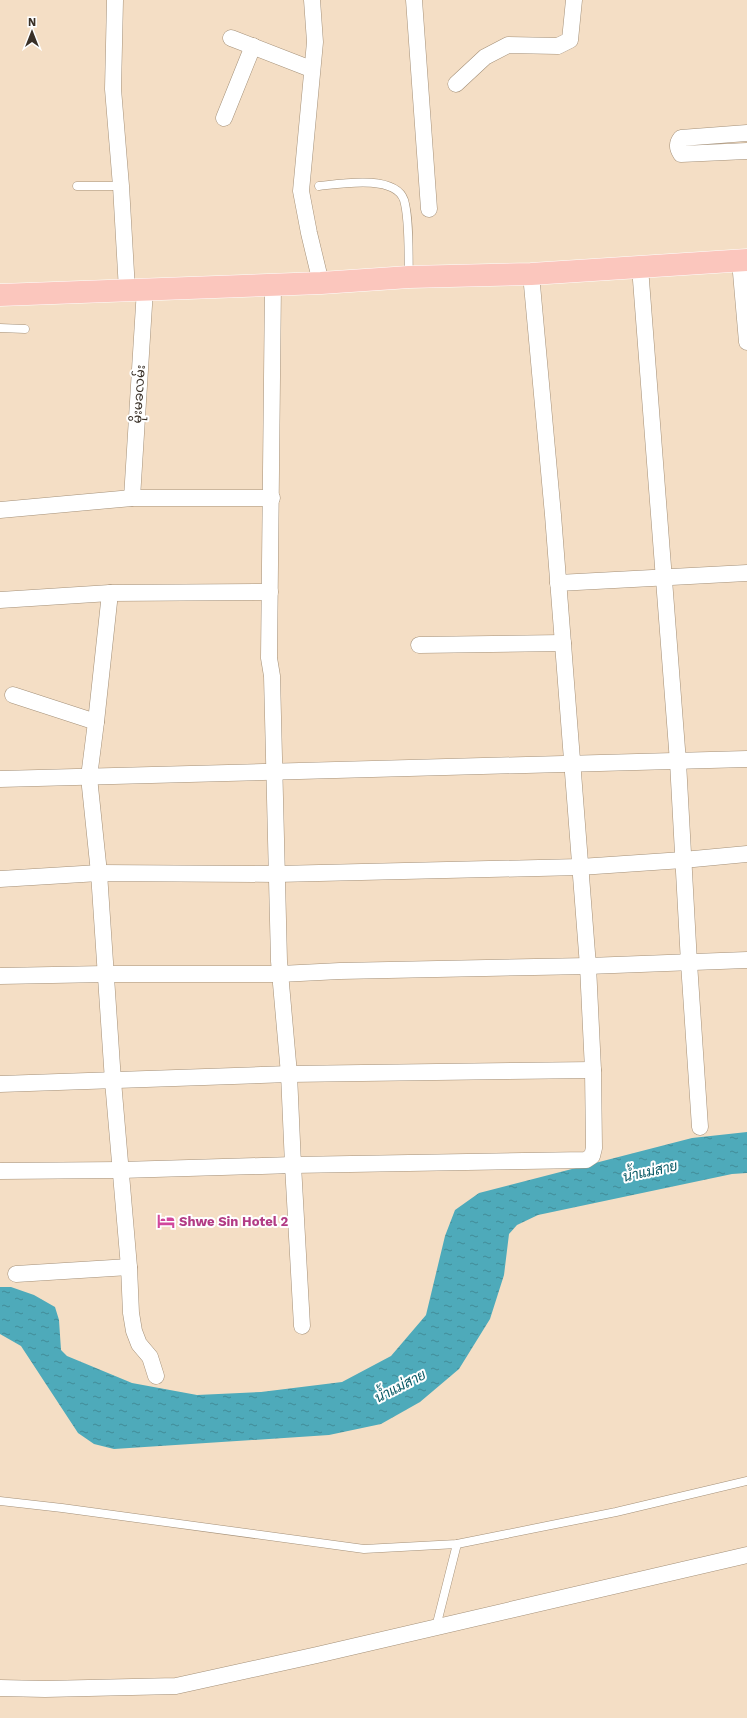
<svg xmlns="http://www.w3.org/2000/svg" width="747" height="1718" viewBox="0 0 747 1718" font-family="'Work Sans','Noto Sans Myanmar',Sarabun,sans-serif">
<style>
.water{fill:url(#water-ripples)}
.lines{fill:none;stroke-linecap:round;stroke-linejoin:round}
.service-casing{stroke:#a49078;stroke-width:9}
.minor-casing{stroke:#a49078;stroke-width:17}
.primary-casing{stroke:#fff;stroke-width:23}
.service{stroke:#fff;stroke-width:8}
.minor{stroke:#fff;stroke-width:16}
.primary{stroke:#fbc6bd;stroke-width:22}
.labels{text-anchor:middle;stroke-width:4;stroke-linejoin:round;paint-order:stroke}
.street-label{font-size:13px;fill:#393027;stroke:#fff}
.hotel-label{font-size:13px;font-weight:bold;fill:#b23c85;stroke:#fff;text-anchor:start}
.water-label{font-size:14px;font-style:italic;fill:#085965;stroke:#fff}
</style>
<defs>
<pattern id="water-ripples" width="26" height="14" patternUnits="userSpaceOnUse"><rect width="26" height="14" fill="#4eaaba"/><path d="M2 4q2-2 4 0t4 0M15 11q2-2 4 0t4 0" fill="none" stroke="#428b97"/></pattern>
</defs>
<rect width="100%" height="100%" fill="#f4dec5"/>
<path class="water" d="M 747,1132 L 747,1173 L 732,1174 L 538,1215 L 517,1225 L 509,1234 L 504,1275 L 490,1319 L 459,1369 L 420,1402 L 381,1424 L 329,1435 L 114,1449 L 94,1444 L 78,1433 L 21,1346 L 0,1334 L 0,1287 L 11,1287 L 34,1295 L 55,1307 L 59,1320 L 61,1350 L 67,1356 L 132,1383 L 197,1395 L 261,1392 L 342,1382 L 391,1356 L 426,1315 L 445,1236 L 455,1210 L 479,1193 L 692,1138 Z"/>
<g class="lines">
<g class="service-casing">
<g id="service">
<path d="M 77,186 L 121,186"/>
<path d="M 319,186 C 339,184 395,174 404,200 C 410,220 408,255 409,276"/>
<path d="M 0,328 L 25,329"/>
<path d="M 0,1501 L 62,1508 L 364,1549 L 457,1544 L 616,1512 L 747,1481"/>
<path d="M 436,1627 L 457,1544"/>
</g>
</g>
<g class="minor-casing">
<g id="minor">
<path d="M 115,0 L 113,89 L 121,186 L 127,290"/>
<path d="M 312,0 L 315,42 L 301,191 L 309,233 L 321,283"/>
<path d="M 414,0 L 429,209"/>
<path d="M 231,38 L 311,69"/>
<path d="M 456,84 L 485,57 L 508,45 L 558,46 L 570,40 L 574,0"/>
<path d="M 224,118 L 253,46"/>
<path d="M 747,133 L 681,138 C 677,143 677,148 681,154 L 747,151"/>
<path d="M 740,261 L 747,342"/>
<path d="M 640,267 L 678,762 L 689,963 L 700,1127"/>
<path d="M 273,284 L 269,658 L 272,676 L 279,961 L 289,1074 L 293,1165 L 586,1160 L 592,1156 L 594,1148 L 593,1070 L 588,966 L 553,515 L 531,274"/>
<path d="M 132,498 L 145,289"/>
<path d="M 0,510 L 132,498 L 272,498"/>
<path d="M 558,583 L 747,573"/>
<path d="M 0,600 L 110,593 L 270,592"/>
<path d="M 419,645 L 563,643"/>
<path d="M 13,695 L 96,722 L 89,777 L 99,873 L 113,1081 L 129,1267 L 131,1313 L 134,1331 L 139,1344 L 150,1357 L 156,1376"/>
<path d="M 96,722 L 110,593"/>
<path d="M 0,779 L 747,759"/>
<path d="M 0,879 L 99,873 L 277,874 L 580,867 L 683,860 L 747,854"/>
<path d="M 0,976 L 105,974 L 280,974 L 340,971 L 588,966 L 747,960"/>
<path d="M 0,1084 L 289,1074 L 593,1070"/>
<path d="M 0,1171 L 121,1170 L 293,1165 L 302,1326"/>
<path d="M 16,1274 L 129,1267"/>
<path d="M 0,1688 L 45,1689 L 176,1686 L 317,1655 L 747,1555"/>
</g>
</g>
<g class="primary-casing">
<path id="primary" d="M 0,295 L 321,283 L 409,277 L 531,274 L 747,260"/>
</g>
<use href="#service" class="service"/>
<use href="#minor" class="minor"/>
<use href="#primary" class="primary"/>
</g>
<defs>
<g id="hotel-bare" transform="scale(1.38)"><path d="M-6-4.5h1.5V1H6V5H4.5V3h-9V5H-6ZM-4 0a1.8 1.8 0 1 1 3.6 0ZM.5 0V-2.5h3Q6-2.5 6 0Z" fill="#d1479c" stroke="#fff" stroke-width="2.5" paint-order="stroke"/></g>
</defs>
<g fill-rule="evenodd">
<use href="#hotel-bare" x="166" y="1221"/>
</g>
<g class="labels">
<g class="street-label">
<text transform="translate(138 394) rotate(-86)" y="5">မိုးမခလမ်း</text>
</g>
<g class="hotel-label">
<text x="179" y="1226">Shwe Sin Hotel 2</text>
</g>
<g class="water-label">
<text transform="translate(650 1171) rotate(-12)" y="5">น้ำแม่สาย</text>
<text transform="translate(400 1386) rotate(-27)" y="5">น้ำแม่สาย</text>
</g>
</g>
<g transform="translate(32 32)" stroke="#ffffff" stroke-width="3" paint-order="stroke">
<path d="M0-3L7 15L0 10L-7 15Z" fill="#393027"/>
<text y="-6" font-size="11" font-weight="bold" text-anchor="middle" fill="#393027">N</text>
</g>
</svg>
